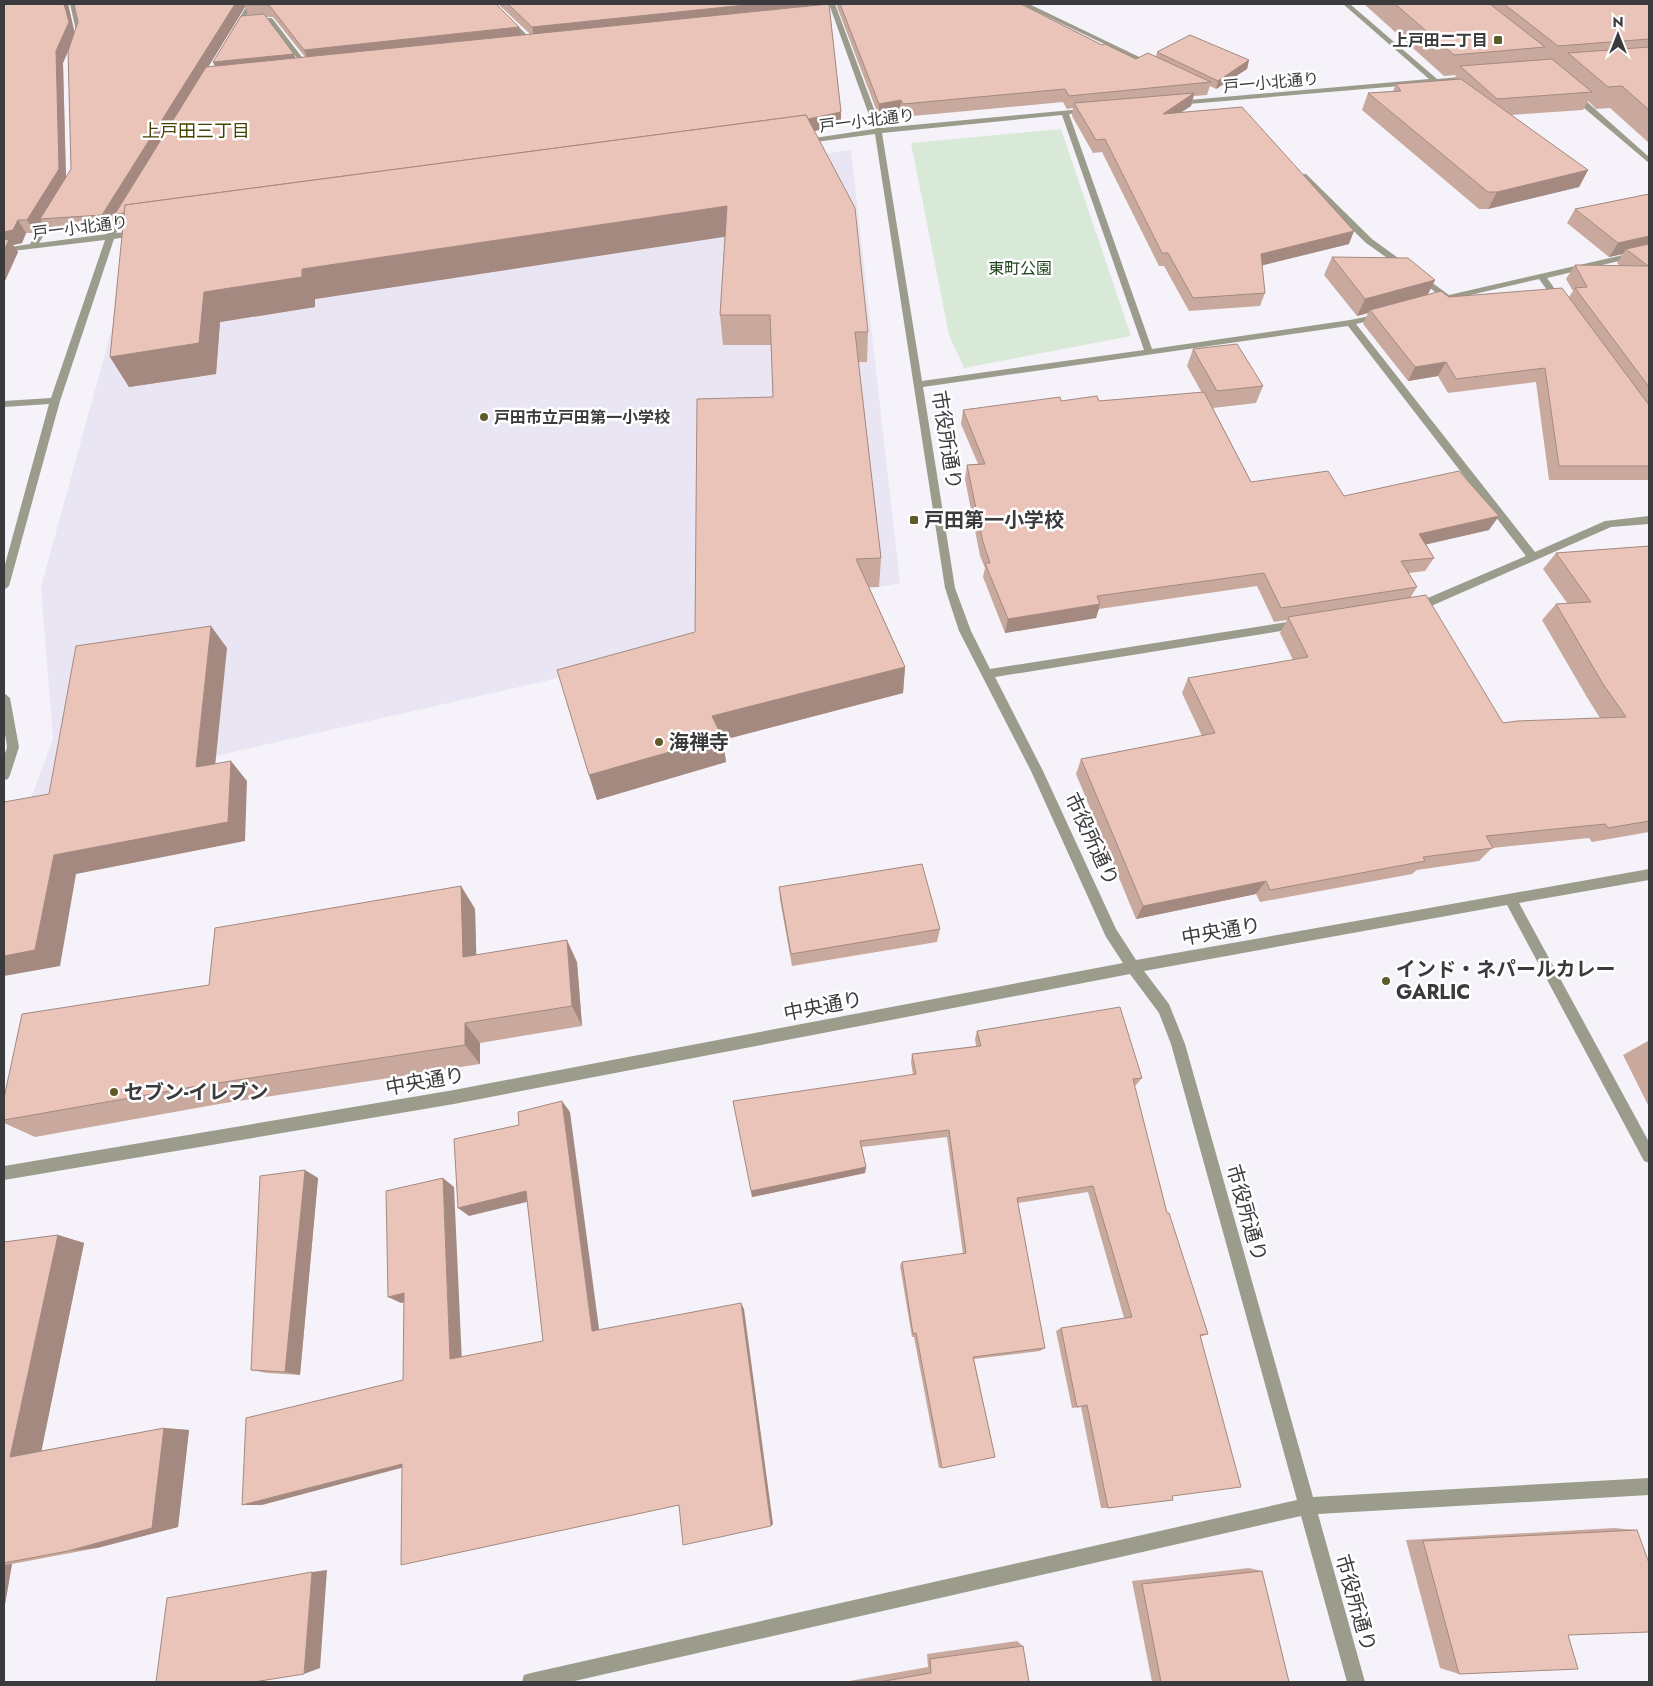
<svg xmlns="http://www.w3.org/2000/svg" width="1653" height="1686" viewBox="0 0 1653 1686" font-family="Jost,'Noto Sans JP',sans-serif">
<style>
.built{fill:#e9e5f2}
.green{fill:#d8e9d7}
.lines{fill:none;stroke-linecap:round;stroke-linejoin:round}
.minor{fill:#9c9c8d;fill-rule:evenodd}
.wall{fill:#c9a99e;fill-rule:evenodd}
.shaded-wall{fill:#a48981}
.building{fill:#eac4b8;stroke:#a48981}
.poi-dot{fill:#5e5b28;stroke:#fff;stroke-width:2}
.labels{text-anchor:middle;stroke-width:5;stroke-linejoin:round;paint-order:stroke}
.far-poi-label{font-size:16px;font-weight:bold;fill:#3b3a3d;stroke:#fff;text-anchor:end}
.far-street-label{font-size:16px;fill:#3b3a3d;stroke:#fff}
.far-park-label{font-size:16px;fill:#1f441d;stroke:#fff}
.far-neighbourhood-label{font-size:18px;fill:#474300;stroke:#fff}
.street-label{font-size:20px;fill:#3b3a3d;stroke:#fff}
.poi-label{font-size:20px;font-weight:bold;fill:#3b3a3d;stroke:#fff;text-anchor:start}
</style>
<rect width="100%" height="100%" fill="#f5f3f9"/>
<path class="built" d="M 851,150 L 900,583 L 879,587 L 554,679 L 31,798 L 53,739 L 41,587 L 133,251 Z"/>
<path class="green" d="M 1061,129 L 1131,336 L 964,368 L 949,335 L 911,143 Z"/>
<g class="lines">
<g class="minor">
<path d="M 70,4 L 76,4 L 83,35 L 80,41 L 78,42 L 75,40 L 77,35 Z"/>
<path d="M 248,4 L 254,4 L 237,31 L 233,31 L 232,30 Z"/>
<path d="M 489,4 L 496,4 L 534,42 L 534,44 L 530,44 Z"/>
<path d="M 829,4 L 835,4 L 881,128 L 1093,108 L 1093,112 L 1069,114 L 1152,349 L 1350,320 L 1385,313 L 1385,317 L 1356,324 L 1535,552 L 1605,521 L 1649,516 L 1649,524 L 1611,527 L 1429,607 L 1414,610 L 1410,609 L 1409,606 L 1410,603 L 1423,600 L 1526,556 L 1348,326 L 923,387 L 955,588 L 971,631 L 990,669 L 1300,620 L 1305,624 L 1300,628 L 995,677 L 1043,771 L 1116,929 L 1136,960 L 1649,869 L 1649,880 L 1519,903 L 1649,1142 L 1649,1163 L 1644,1161 L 1507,905 L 1144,971 L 1169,1004 L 1185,1044 L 1313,1497 L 1649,1478 L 1649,1495 L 1318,1514 L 1365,1682 L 1347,1682 L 1301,1516 L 570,1682 L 522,1682 L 524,1675 L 531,1673 L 1297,1500 L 1171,1044 L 1159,1013 L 1130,974 L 454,1104 L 4,1180 L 4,1166 L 454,1090 L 1123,963 L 1106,937 L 1031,771 L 959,631 L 945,588 L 875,134 L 801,144 L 797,142 L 801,140 L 874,129 ZM 1062,115 L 1144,350 L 922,381 L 882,133 Z"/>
<path d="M 1021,4 L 1029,4 L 1156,65 L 1150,66 Z"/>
<path d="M 1343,4 L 1350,4 L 1437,79 L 1471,76 L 1475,78 L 1471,80 L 1177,105 L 1173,103 L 1177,101 L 1429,79 Z"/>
<path d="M 272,18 L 308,65 L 308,67 L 304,67 L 268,21 L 253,22 L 250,20 L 253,18 Z"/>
<path d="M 1571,93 L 1577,93 L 1649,157 L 1649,163 L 1571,97 Z"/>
<path d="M 1300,174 L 1306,174 L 1372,239 L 1449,295 L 1649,249 L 1649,254 L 1547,278 L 1565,303 L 1561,306 L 1558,305 L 1539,279 L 1432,304 L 1428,301 L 1429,299 L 1441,296 L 1366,243 L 1300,178 Z"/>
<path d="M 125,205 L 132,207 L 116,233 L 138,231 L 142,233 L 138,235 L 114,239 L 60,401 L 9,586 L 4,590 L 4,568 L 49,404 L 4,407 L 4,401 L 51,398 L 105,240 L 4,252 L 4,248 L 30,244 L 50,211 L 53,211 L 57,213 L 39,243 L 107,234 Z"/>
<path d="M 4,693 L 10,698 L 19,747 L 10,775 L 8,779 L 4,780 L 4,757 L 7,747 L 4,728 Z"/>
</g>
</g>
<g class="wall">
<path d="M 4,4 L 68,4 L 75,33 L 78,22 L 74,4 L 496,4 L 519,27 L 521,35 L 530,34 L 498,4 L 829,4 L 841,112 L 841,125 L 814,131 L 868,332 L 867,362 L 858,362 L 881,558 L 879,587 L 869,587 L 905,667 L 903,693 L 723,740 L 726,762 L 597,800 L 589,775 L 695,632 L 773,397 L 771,345 L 723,345 L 720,315 L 725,236 L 315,299 L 315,307 L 220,322 L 216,374 L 129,387 L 110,357 L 123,227 L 122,227 L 116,216 L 109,228 L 48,232 L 42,222 L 35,233 L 26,233 L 22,243 L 13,245 L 18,252 L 4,283 ZM 245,7 L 249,16 L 215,66 L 208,67 ZM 266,17 L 273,17 L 305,57 L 296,58 ZM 68,51 L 71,169 L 66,177 L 63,63 Z"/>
<path d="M 836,4 L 1026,4 L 1026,6 L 1102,45 L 1136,59 L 1156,56 L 1157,52 L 1249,60 L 1247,69 L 1216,89 L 1210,86 L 1207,95 L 1194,96 L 1191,106 L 1181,112 L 1349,244 L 1262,265 L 1265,293 L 1260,306 L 1189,311 L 1164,266 L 1159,266 L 1102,152 L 1093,153 L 1072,116 L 1073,108 L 1067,109 L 1063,102 L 902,117 L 900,112 L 879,117 Z"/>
<path d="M 1364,4 L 1649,4 L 1649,143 L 1610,108 L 1596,109 L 1588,101 L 1583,110 L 1511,115 L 1588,170 L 1579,187 L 1488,209 L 1479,209 L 1362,110 L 1368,93 L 1393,91 L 1396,84 L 1454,80 L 1456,75 L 1444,76 Z"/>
<path d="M 1649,194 L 1649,480 L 1549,480 L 1536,382 L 1448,393 L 1438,376 L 1408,381 L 1363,324 L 1368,313 L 1357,316 L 1324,275 L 1332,257 L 1435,280 L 1428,294 L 1449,297 L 1569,297 L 1573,291 L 1566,279 L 1575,265 L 1620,266 L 1617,263 L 1623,254 L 1609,257 L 1567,223 L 1575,209 Z"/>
<path d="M 1193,349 L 1263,386 L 1256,403 L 1213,408 L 1251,482 L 1344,496 L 1489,530 L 1426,544 L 1434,558 L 1425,571 L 1409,573 L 1417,587 L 1410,598 L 1503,723 L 1600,718 L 1588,699 L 1542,620 L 1556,604 L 1567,603 L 1543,569 L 1556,553 L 1649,546 L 1649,832 L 1592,842 L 1589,838 L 1492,848 L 1479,861 L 1417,870 L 1412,874 L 1260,902 L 1256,894 L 1136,919 L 1076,774 L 1081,759 L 1202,736 L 1182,693 L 1188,678 L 1293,660 L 1280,633 L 1287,620 L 1274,622 L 1257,586 L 1099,609 L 1096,618 L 1005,633 L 983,577 L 985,568 L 980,556 L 965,479 L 967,465 L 978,464 L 961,424 L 963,410 L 1061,401 L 1099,401 L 1202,393 L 1187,366 Z"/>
<path d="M 461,886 L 475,909 L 476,955 L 577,962 L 582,1026 L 480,1043 L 480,1064 L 219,1104 L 35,1137 L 4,1123 L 4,1098 L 209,985 Z"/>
<path d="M 779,887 L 940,929 L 937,942 L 792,966 L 780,900 Z"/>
<path d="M 977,1031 L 1142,1078 L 1136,1085 L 1134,1086 L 1167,1213 L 1208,1334 L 1200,1337 L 1172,1496 L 1108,1508 L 1101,1508 L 1081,1407 L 1072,1408 L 1056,1331 L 1061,1328 L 1124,1318 L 1088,1192 L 1018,1203 L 1045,1348 L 1040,1351 L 974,1359 L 995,1457 L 939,1468 L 914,1337 L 912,1337 L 900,1266 L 902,1262 L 963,1254 L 947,1137 L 862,1147 L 866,1167 L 865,1173 L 752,1197 L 751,1191 L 913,1075 L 911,1062 L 912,1054 L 976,1046 L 975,1039 Z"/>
<path d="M 1648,1041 L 1649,1041 L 1649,1107 L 1623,1055 Z"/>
<path d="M 318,1178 L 300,1375 L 267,1373 L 251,1370 Z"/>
<path d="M 58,1235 L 84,1243 L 41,1451 L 164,1428 L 189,1430 L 178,1527 L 97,1548 L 12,1564 L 4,1610 L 4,1242 Z"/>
<path d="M 1614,1528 L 1637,1530 L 1568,1635 L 1459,1674 L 1440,1668 L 1406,1540 Z"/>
<path d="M 1249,1568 L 1262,1571 L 1289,1682 L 1152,1682 L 1132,1581 Z"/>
<path d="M 1017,1641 L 1023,1646 L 1029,1682 L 844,1682 L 928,1667 L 927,1654 Z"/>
</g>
<g class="shaded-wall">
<path d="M 64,4 L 69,4 L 68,4 L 75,35 L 63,63 L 66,181 L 40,219 L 42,222 L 35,233 L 27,220 Z"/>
<path d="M 235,4 L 247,4 L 244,5 L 245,7 L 118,214 L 800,121 L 841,112 L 841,125 L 802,134 L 802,137 L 122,227 L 116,216 L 109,228 L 102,215 Z"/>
<path d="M 755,4 L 828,4 L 535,39 L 532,27 Z"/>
<path d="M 519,27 L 522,40 L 309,62 L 304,50 Z"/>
<path d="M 294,54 L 297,62 L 217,71 L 213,62 Z"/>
<path d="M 1249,60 L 1247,69 L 1216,89 L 1218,81 Z"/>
<path d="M 1194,93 L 1191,106 L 1160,126 L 1163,114 Z"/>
<path d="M 901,100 L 900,112 L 879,117 L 879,104 Z"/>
<path d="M 1588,170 L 1579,187 L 1488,209 L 1497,192 Z"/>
<path d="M 727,206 L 730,236 L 315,299 L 315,307 L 220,322 L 216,374 L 129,387 L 110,357 L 204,292 L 302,269 Z"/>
<path d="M 18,220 L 26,233 L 22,243 L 13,245 L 18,252 L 4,283 L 4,232 Z"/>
<path d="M 1354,231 L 1349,244 L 1256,267 L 1261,254 Z"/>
<path d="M 1649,236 L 1649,247 L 1626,249 L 1623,254 L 1609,257 L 1618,243 Z"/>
<path d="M 1435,280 L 1426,298 L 1370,310 L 1368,313 L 1357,316 L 1365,299 Z"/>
<path d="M 1446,362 L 1438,376 L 1408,381 L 1415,367 Z"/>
<path d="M 1499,516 L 1489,530 L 1411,548 L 1419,534 Z"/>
<path d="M 1100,604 L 1096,618 L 1005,633 L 1008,619 Z"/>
<path d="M 211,626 L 227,648 L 213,787 L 196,767 Z"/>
<path d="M 905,667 L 903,693 L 723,740 L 726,762 L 597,800 L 589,775 L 712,716 Z"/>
<path d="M 231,761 L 247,781 L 245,841 L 76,874 L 60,966 L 4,976 L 4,956 L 54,855 Z"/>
<path d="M 1266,881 L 1256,894 L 1136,919 L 1143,906 Z"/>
<path d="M 461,886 L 475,909 L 477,978 L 463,957 Z"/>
<path d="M 567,940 L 577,962 L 582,1026 L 572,1006 Z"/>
<path d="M 465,1023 L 480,1043 L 480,1064 L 465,1045 Z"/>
<path d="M 562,1101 L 570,1112 L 600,1336 L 592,1331 Z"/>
<path d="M 866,1167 L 865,1173 L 752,1197 L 751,1191 Z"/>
<path d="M 305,1170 L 318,1178 L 300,1375 L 285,1372 Z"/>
<path d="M 443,1178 L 454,1187 L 462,1363 L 450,1359 Z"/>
<path d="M 526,1191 L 535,1200 L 469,1216 L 458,1208 Z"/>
<path d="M 58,1235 L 84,1243 L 40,1458 L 10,1457 Z"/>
<path d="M 404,1293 L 418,1299 L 401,1303 L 388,1297 Z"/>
<path d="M 741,1303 L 744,1309 L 773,1524 L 771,1526 Z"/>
<path d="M 164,1428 L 189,1430 L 178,1527 L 97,1548 L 68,1551 Z"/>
<path d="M 402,1464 L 416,1464 L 262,1505 L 242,1505 Z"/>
<path d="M 12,1564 L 4,1610 L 4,1565 Z"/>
<path d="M 327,1570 L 320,1668 L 304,1674 L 312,1572 Z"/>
</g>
<g class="building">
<path d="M 4,4 L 64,4 L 69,22 L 56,51 L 59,169 L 27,220 L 18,220 L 13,230 L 4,232 Z"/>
<path d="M 74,4 L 235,4 L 102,215 L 40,219 L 71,169 L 68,51 L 78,22 Z"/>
<path d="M 245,4 L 496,4 L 519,27 L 304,50 L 269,5 L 244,5 Z"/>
<path d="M 508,4 L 755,4 L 532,27 Z"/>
<path d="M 829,4 L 841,112 L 808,119 L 806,115 L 125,205 L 124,213 L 115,214 L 206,67 Z"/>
<path d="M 840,4 L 1021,4 L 1102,45 L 1105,44 L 1136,59 L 1148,53 L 1211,82 L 1069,96 L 1065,89 L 903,104 L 901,100 L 879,104 Z"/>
<path d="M 1395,4 L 1490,4 L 1545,47 L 1454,55 Z"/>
<path d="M 1504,4 L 1649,4 L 1649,39 L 1558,46 Z"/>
<path d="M 264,14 L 294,54 L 213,62 L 241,16 Z"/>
<path d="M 1190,35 L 1249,60 L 1218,81 L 1157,52 Z"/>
<path d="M 1649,47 L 1649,110 L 1622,86 L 1608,87 L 1568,53 Z"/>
<path d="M 1552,59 L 1592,92 L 1497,99 L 1460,66 Z"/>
<path d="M 1461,79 L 1588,170 L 1497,192 L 1488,192 L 1368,93 L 1401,91 L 1396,84 Z"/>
<path d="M 1194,93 L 1163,114 L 1242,107 L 1354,231 L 1261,254 L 1265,293 L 1193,298 L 1168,253 L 1162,253 L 1105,139 L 1096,140 L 1074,103 Z"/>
<path d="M 806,115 L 855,208 L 868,332 L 855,332 L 881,558 L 856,559 L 905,667 L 712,716 L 722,737 L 589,775 L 557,670 L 695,632 L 697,399 L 773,397 L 770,315 L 720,315 L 727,206 L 302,269 L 302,277 L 204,292 L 199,343 L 110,357 L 125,205 Z"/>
<path d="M 1649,194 L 1649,236 L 1618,243 L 1575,209 Z"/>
<path d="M 9,239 L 4,251 L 4,240 Z"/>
<path d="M 1649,244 L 1649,387 L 1575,288 L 1587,287 L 1575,265 L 1648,266 L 1626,249 Z"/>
<path d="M 1332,257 L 1408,258 L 1435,280 L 1365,299 Z"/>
<path d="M 1562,288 L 1649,405 L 1649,466 L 1559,466 L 1545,368 L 1456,379 L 1446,362 L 1415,367 L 1370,310 L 1441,291 L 1449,297 Z"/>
<path d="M 1237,344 L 1263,386 L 1217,391 L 1193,349 Z"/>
<path d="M 1204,392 L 1251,482 L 1328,471 L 1344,496 L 1459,471 L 1499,516 L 1419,534 L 1434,558 L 1401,561 L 1417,587 L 1281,608 L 1264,573 L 1097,596 L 1100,604 L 1008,619 L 985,563 L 990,563 L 983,542 L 967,465 L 985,464 L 963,410 L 1060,397 L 1061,401 L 1097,396 L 1099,401 Z"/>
<path d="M 1649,546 L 1649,821 L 1608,828 L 1605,824 L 1486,836 L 1493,848 L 1423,857 L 1425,861 L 1270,890 L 1266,881 L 1143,906 L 1081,759 L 1215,733 L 1188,678 L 1308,657 L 1288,617 L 1426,595 L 1503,723 L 1517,721 L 1626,717 L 1603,684 L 1556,604 L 1591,602 L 1556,553 Z"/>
<path d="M 211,626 L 196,767 L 231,761 L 228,822 L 54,855 L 35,950 L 4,956 L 4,802 L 49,794 L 76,646 Z"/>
<path d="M 922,864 L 940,929 L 791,954 L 779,887 Z"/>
<path d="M 461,886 L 463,957 L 567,940 L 572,1006 L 465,1023 L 465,1045 L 192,1087 L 4,1120 L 4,1098 L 22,1014 L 209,985 L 215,928 Z"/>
<path d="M 1120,1007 L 1142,1078 L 1133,1079 L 1167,1213 L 1169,1213 L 1208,1334 L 1200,1335 L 1241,1487 L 1172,1496 L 1173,1500 L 1108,1508 L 1087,1405 L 1077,1407 L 1061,1328 L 1132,1317 L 1093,1186 L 1017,1198 L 1045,1348 L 973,1357 L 995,1457 L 942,1468 L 916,1333 L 913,1334 L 902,1262 L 966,1253 L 949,1130 L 860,1141 L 866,1167 L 751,1191 L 733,1101 L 916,1074 L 912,1054 L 981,1046 L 977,1031 Z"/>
<path d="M 562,1101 L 592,1331 L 741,1303 L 771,1526 L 683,1545 L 679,1505 L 401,1565 L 402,1464 L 242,1505 L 246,1418 L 403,1380 L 404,1293 L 388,1297 L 386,1191 L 443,1178 L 450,1359 L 543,1341 L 526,1191 L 458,1208 L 454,1139 L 519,1125 L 518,1112 Z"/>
<path d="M 305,1170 L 285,1372 L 251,1370 L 260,1176 Z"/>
<path d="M 58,1235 L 10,1457 L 164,1428 L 152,1528 L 68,1551 L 4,1563 L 4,1242 Z"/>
<path d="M 1637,1530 L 1649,1563 L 1649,1632 L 1568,1635 L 1578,1669 L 1459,1674 L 1423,1541 Z"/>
<path d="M 1262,1571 L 1289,1682 L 1161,1682 L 1142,1584 Z"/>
<path d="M 312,1572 L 304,1674 L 254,1682 L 156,1682 L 167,1598 Z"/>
<path d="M 1023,1646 L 1029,1682 L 879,1682 L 931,1673 L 930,1659 Z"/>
</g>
<g class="poi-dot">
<rect x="1493" y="35" width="10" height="10" rx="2.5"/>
<circle cx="484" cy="417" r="5"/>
<rect x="909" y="515" width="10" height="10" rx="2.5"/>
<circle cx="659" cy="742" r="5"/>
<circle cx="1386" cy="981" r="5"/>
<circle cx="114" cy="1092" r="5"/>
</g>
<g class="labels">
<g class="far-poi-label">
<text x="1488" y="46">上戸田二丁目</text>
<text x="494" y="423" text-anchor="start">戸田市立戸田第一小学校</text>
</g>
<g class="far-street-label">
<text transform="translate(1271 82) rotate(-5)" y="6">戸一小北通り</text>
<text transform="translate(867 120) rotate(-7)" y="6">戸一小北通り</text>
<text transform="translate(80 227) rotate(-7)" y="6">戸一小北通り</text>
</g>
<g class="far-park-label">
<text x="1020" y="274">東町公園</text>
</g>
<g class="far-neighbourhood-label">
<text x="196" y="137">上戸田三丁目</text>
</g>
<g class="street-label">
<text transform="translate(947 440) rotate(81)" y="7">市役所通り</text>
<text transform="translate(1092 839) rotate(65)" y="7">市役所通り</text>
<text transform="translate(1221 931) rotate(-10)" y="7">中央通り</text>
<text transform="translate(823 1006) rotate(-11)" y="7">中央通り</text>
<text transform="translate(425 1081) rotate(-10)" y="7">中央通り</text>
<text transform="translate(1247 1213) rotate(74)" y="7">市役所通り</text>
<text transform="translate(1356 1603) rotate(74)" y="7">市役所通り</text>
</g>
<g class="poi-label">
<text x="924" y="527">戸田第一小学校</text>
<text x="669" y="749">海禅寺</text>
<text x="1396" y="976">インド・ネパールカレー<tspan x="1396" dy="23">GARLIC</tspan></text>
<text x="124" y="1099">セブン-イレブン</text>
</g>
</g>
<rect width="1653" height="1686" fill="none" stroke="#3b3a3d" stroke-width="10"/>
<g transform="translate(1618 35)" stroke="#ffffff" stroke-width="4" paint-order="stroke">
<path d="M0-4L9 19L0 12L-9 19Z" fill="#3b3a3d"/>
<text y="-8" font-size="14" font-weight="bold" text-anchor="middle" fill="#3b3a3d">N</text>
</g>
</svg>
